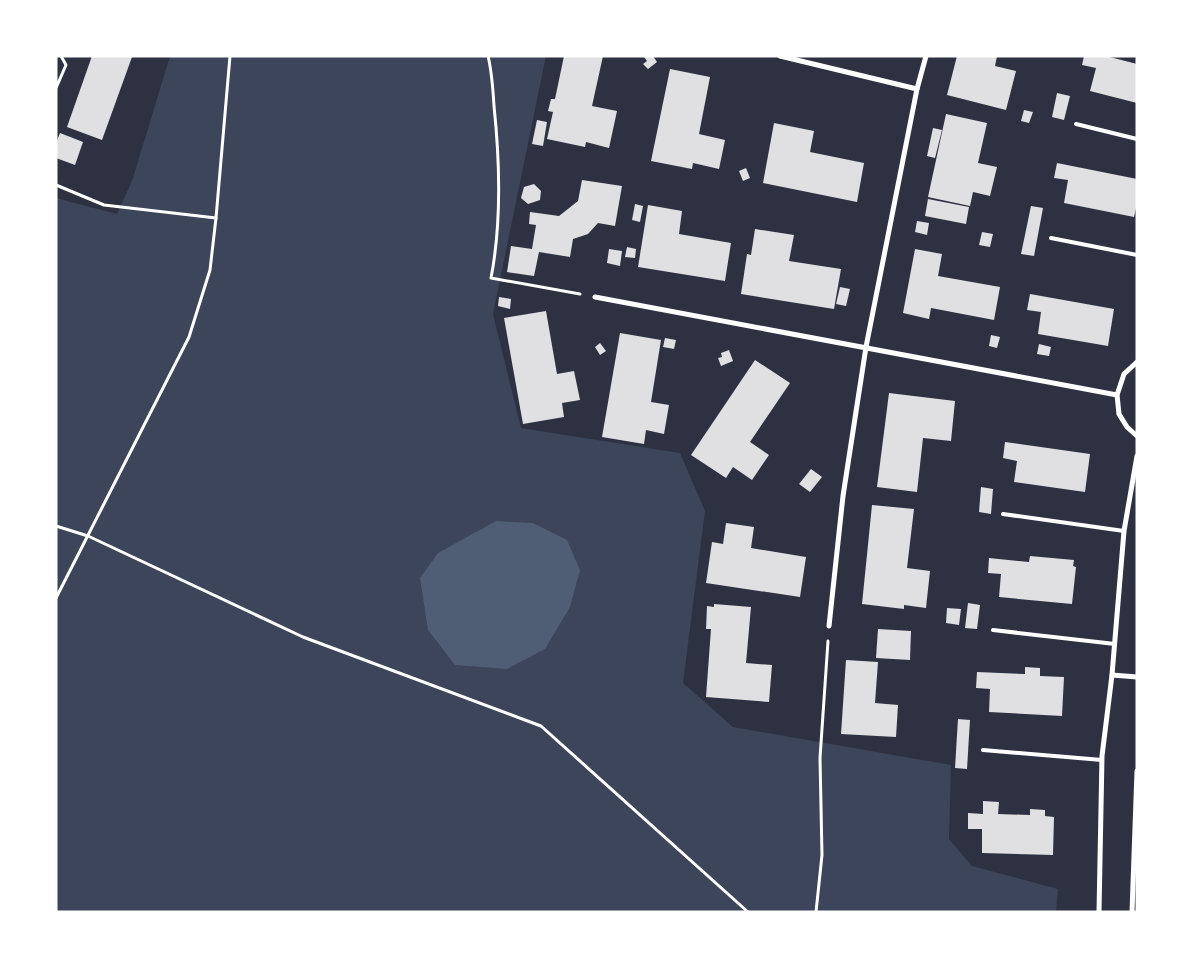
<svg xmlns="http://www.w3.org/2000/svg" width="1193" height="968" viewBox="0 0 1193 968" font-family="'DejaVu Sans',sans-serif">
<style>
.green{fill:#3c4559}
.water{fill:#4f5d75}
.building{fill:#e0e0e3}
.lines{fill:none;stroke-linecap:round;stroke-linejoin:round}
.path{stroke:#fff;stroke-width:3}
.service{stroke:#fff;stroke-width:4}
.minor{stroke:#fff;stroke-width:5}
</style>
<rect width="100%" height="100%" fill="#2d3142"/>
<path class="green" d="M 170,56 L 546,56 L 493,314 L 521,428 L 680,453 L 705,511 L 683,683 L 733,727 L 951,765 L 949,839 L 972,866 L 1058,889 L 1056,912 L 56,912 L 56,198 L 117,214 L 132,181 Z"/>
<path class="water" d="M 496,521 L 533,523 L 567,540 L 580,570 L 570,607 L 545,649 L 507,669 L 455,665 L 428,630 L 420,578 L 438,553 Z"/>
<g class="building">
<path d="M 92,56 L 132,57 L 102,140 L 67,127 Z"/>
<path d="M 564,56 L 603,56 L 592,106 L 617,111 L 609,148 L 586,142 L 585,147 L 547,139 L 553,112 L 548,111 L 551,99 L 555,99 Z"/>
<path d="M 646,56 L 653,56 L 657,62 L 648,69 L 643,64 L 647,61 L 644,57 Z"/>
<path d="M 957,56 L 997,56 L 995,66 L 1016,71 L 1006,110 L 947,95 Z"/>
<path d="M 1084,56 L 1106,56 L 1137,64 L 1137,103 L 1090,91 L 1096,68 L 1082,65 Z"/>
<path d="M 670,69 L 710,77 L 699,134 L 725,140 L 719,169 L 693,163 L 692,169 L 651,161 Z"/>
<path d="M 1057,93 L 1070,96 L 1064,120 L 1052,117 Z"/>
<path d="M 1024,110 L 1033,112 L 1029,123 L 1021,121 Z"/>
<path d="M 946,114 L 987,123 L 978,163 L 997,167 L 990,196 L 973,192 L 970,206 L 928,197 Z"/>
<path d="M 537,120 L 547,122 L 543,146 L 532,144 Z"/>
<path d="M 774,123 L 814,131 L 810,152 L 864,163 L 857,202 L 763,183 Z"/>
<path d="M 933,128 L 942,130 L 935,158 L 927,156 Z"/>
<path d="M 60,133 L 83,142 L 75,165 L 56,158 L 56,143 Z"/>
<path d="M 1057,163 L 1137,179 L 1137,204 L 1134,217 L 1064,203 L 1068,180 L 1054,178 Z"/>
<path d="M 746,168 L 750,178 L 743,181 L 739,171 Z"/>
<path d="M 582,180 L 622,186 L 615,226 L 598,223 L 588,234 L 573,239 L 570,257 L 539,252 L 534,276 L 507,272 L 511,246 L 532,249 L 536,225 L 529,224 L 530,212 L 559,216 L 578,201 Z"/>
<path d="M 534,184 L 541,191 L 540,200 L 528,204 L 521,198 L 524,187 Z"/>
<path d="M 928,199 L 969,207 L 966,224 L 925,216 Z"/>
<path d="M 635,204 L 643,206 L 640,222 L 632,220 Z"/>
<path d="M 648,205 L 682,211 L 679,234 L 731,243 L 725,281 L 638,267 Z"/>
<path d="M 1031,206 L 1043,208 L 1034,256 L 1021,254 Z"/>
<path d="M 917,221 L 929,223 L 927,235 L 915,232 Z"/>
<path d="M 755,229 L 794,235 L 789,261 L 841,269 L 834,309 L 741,294 L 747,254 L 751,255 Z"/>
<path d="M 982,232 L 993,234 L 990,247 L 979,245 Z"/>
<path d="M 627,247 L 636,249 L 635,258 L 625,257 Z"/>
<path d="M 609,249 L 622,251 L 620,266 L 607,263 Z"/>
<path d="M 915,249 L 942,254 L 938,276 L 1000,287 L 994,320 L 931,308 L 929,319 L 903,313 Z"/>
<path d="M 840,287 L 850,289 L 846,306 L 836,304 Z"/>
<path d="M 1030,294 L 1114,309 L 1108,346 L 1038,334 L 1041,312 L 1027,310 Z"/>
<path d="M 499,297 L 511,299 L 510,309 L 498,306 Z"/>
<path d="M 546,311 L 557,374 L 574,371 L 580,400 L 562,403 L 564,417 L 523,424 L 504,318 Z"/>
<path d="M 620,333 L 661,340 L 651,402 L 669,405 L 664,434 L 646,430 L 644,444 L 602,437 Z"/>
<path d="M 991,335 L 1000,337 L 997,348 L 989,346 Z"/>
<path d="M 665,338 L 676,340 L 674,349 L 663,347 Z"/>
<path d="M 600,343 L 606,351 L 600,355 L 595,347 Z"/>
<path d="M 1039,344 L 1051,347 L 1049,356 L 1037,354 Z"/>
<path d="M 729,350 L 733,361 L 721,366 L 718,358 L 722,357 L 721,353 Z"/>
<path d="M 755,360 L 790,383 L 750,442 L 769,455 L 752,480 L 733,467 L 726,478 L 691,455 Z"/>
<path d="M 889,393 L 955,401 L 951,441 L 923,438 L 917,492 L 877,487 Z"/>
<path d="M 1005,442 L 1090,454 L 1085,492 L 1014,482 L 1017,461 L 1003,458 Z"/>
<path d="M 811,469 L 822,477 L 810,492 L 799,484 Z"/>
<path d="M 981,487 L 993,489 L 991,514 L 979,512 Z"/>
<path d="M 872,505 L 914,509 L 907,568 L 930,571 L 926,608 L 904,605 L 904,609 L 862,604 Z"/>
<path d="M 726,523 L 754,527 L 751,548 L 806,557 L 800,597 L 706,583 L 712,542 L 723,544 Z"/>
<path d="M 1030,556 L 1074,560 L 1073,566 L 1076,567 L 1072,604 L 999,597 L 1001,574 L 988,573 L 989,558 L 1029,562 Z"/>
<path d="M 968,603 L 980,605 L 977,629 L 965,628 Z"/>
<path d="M 714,604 L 751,607 L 746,663 L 772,665 L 769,702 L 706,697 L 711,629 L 706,629 L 707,606 L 714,607 Z"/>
<path d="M 947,608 L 961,609 L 959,625 L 946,623 Z"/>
<path d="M 878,629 L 911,631 L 910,660 L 876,658 Z"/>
<path d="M 846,660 L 878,662 L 875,703 L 898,705 L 896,737 L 841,734 Z"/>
<path d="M 1025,667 L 1040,668 L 1040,676 L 1064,677 L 1062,716 L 989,712 L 990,689 L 976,688 L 977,672 L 1025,674 Z"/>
<path d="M 958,719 L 970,720 L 967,769 L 955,768 Z"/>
<path d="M 983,801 L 999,802 L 998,814 L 1030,815 L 1030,809 L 1045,810 L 1045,816 L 1054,817 L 1053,855 L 982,853 L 982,829 L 968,829 L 968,813 L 983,814 Z"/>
</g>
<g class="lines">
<g class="path">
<path d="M 488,56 C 492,72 493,89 494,106 C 500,163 502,221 491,278 L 580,294"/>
<path d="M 56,88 L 66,65 L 61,56"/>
<path d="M 56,185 L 104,205 L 216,218"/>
<path d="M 56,526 L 88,536 L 303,637 L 541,726 L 748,912"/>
<path d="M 56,598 L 189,337 L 210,270 L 216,218 L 230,56"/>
<path d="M 816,912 L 822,855 L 820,758 L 828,641"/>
</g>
<g class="service">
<path d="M 1076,124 L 1137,139"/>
<path d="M 1051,238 L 1137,255"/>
<path d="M 1003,514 L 1124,531"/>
<path d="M 993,630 L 1115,644"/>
<path d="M 983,750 L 1102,760"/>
</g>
<g class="minor">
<path d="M 780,56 L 917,89"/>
<path d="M 595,297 L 1117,395"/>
<path d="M 1137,362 L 1124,374 L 1117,395 L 1119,414 L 1127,427 L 1137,436"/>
<path d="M 829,626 L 843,496 L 866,347 L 917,89 L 926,56"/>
<path d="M 1112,675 L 1137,677"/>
<path d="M 1099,912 L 1102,756 L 1112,675 L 1124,531 L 1137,456"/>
<path d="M 1132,912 L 1137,771"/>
</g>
</g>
<rect width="1193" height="968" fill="none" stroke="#ffffff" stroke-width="115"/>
</svg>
